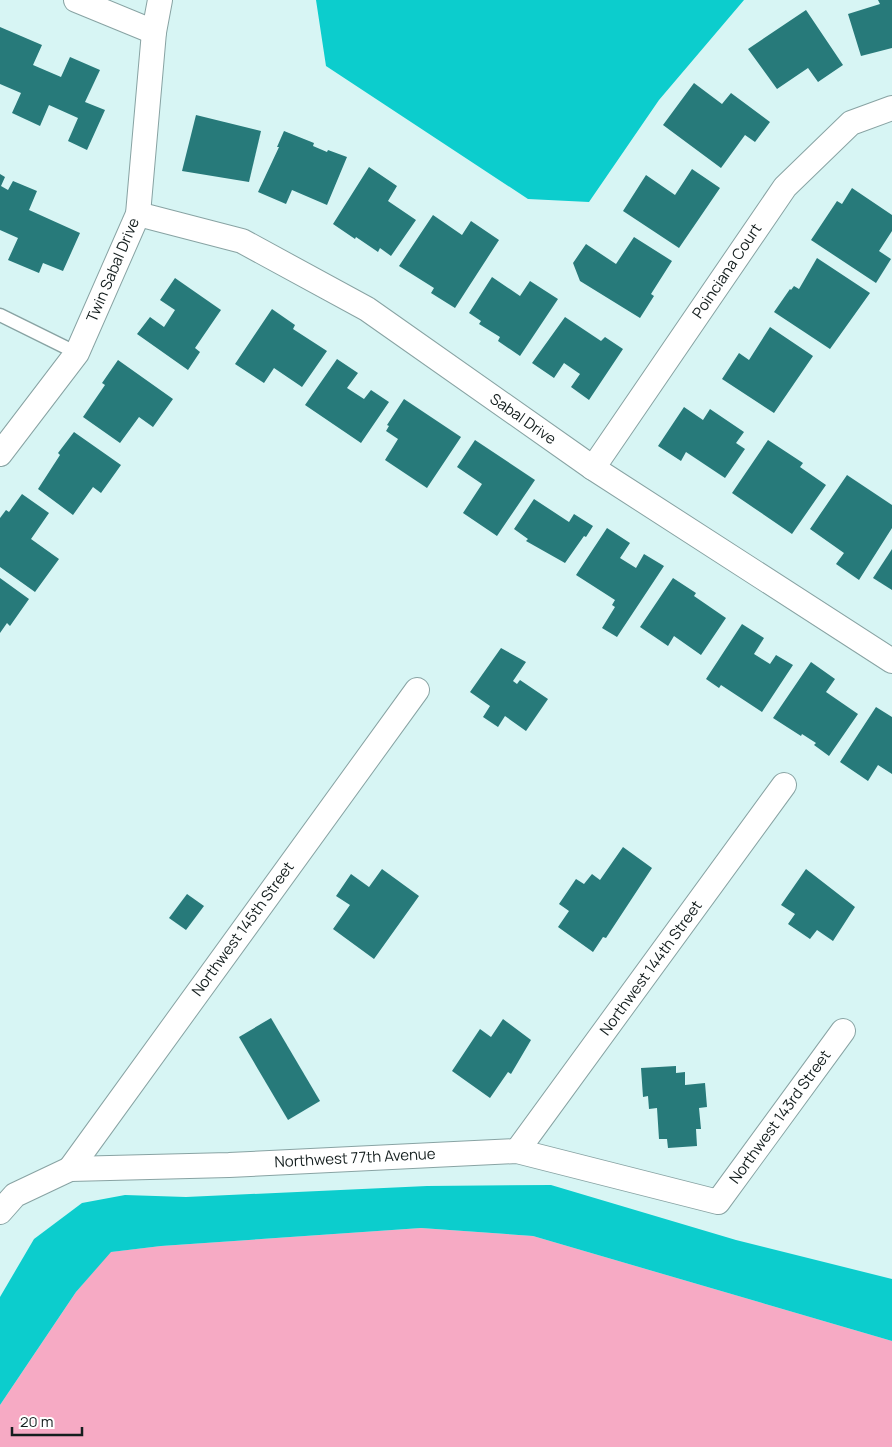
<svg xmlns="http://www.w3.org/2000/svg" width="892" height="1447" viewBox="0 0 892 1447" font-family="Manrope,sans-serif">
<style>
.green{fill:#f6aac4}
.water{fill:#0ccdcd}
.building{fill:#277a7a}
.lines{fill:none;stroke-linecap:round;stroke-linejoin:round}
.lane-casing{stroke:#88a3a3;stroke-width:15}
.street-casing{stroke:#88a3a3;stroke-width:26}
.lane{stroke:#fff;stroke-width:12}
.street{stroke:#fff;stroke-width:24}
.labels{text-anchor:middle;stroke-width:4;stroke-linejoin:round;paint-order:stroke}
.street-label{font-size:15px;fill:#141e1e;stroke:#fff}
</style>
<rect width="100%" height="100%" fill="#d7f5f4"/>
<path class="green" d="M 421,1228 L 533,1236 L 892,1341 L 892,1447 L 0,1447 L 0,1405 L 76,1292 L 110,1252 L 161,1246 Z"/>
<g class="water">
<path d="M 316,0 L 744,0 L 659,100 L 589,202 L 528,199 L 326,66 Z"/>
<path d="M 551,1185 L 736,1240 L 892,1279 L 892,1341 L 533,1236 L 421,1228 L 161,1246 L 111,1252 L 76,1292 L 0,1405 L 0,1297 L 34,1239 L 82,1203 L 125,1195 L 186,1197 L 427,1186 Z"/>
</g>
<g class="building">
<path d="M 878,0 L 892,0 L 892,48 L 861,56 L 848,14 L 880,4 Z"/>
<path d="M 806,10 L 843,65 L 818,82 L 808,68 L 777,89 L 748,49 Z"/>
<path d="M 0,27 L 42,45 L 33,65 L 61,77 L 70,57 L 100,70 L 85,102 L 105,110 L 87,150 L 68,141 L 78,118 L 49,105 L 40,126 L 12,113 L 21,93 L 0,84 Z"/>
<path d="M 694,83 L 722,104 L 731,93 L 770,122 L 755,142 L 745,135 L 721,168 L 663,125 Z"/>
<path d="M 196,115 L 261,131 L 249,182 L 182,171 Z"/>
<path d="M 284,131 L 314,143 L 313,146 L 327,152 L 328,150 L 347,157 L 327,205 L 292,190 L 286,204 L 258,192 L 279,147 L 277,147 Z"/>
<path d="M 369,167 L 397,186 L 388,201 L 416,220 L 391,256 L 380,248 L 378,252 L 356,237 L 355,239 L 333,224 Z"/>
<path d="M 692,169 L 720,188 L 679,248 L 623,211 L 646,175 L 675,195 Z"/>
<path d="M 0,174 L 5,177 L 1,186 L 8,190 L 13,181 L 37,191 L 29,210 L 80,233 L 63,271 L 43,263 L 39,273 L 8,260 L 18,238 L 0,230 Z"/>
<path d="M 852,188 L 892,215 L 892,231 L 879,251 L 891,259 L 876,283 L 811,240 L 837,201 L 842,204 Z"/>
<path d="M 433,215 L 462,235 L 471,221 L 499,240 L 455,308 L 431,293 L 434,288 L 399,266 Z"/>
<path d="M 634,237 L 672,261 L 651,294 L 654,296 L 640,318 L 580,281 L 573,263 L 586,244 L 616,264 Z"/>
<path d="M 817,258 L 870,293 L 830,349 L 774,312 L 790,289 L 791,290 L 794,286 L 799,289 Z"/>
<path d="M 492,277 L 520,296 L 530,281 L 558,299 L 520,356 L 498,341 L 500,337 L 479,324 L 481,321 L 469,313 Z"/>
<path d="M 175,278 L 221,310 L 195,348 L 200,352 L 188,370 L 137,334 L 150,317 L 164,327 L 175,310 L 160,300 Z"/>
<path d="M 272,309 L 295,325 L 293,329 L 327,351 L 302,387 L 274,368 L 264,383 L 235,364 Z"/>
<path d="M 565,317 L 601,341 L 605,337 L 623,349 L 589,400 L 571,387 L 580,374 L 564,363 L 554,378 L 532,363 Z"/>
<path d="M 770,327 L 813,356 L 774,413 L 722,379 L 739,353 L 749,360 Z"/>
<path d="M 337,359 L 358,373 L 347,388 L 364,399 L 371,390 L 389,402 L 361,443 L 305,405 Z"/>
<path d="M 118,360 L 173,399 L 153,427 L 139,417 L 120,443 L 83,417 L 105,385 L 102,383 Z"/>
<path d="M 404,399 L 461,437 L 427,488 L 385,460 L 398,439 L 386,431 L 389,426 L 387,425 Z"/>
<path d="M 684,407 L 703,420 L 710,409 L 744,432 L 736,443 L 745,449 L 725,478 L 686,452 L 681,461 L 658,446 Z"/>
<path d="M 74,432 L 121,465 L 101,493 L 93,487 L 73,515 L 38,489 L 60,455 L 58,453 Z"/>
<path d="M 475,440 L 535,480 L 497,536 L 463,513 L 482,484 L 457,467 Z"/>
<path d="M 768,440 L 803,463 L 800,467 L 826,485 L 792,534 L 732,493 Z"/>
<path d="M 847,475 L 892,505 L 892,528 L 859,580 L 836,564 L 844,553 L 810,529 Z"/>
<path d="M 22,494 L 49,513 L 31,539 L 59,559 L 35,592 L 0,567 L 0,518 L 6,510 L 9,512 Z"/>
<path d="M 534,499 L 569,522 L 574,514 L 593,526 L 586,537 L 584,536 L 565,563 L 526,541 L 528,539 L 514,529 Z"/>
<path d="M 607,528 L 630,543 L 620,558 L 636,568 L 644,554 L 664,566 L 617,637 L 602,628 L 615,607 L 612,605 L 615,600 L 576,575 Z"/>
<path d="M 892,549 L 892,590 L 873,578 Z"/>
<path d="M 0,578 L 29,599 L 10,626 L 7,623 L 0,633 Z"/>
<path d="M 673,578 L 696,593 L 694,596 L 726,618 L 701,655 L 674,636 L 668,646 L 640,627 Z"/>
<path d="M 742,624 L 764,638 L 754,654 L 770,664 L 776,655 L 793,665 L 762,712 L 721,685 L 719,688 L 706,679 Z"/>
<path d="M 501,648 L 526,662 L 513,681 L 517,684 L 520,680 L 548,699 L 526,731 L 505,716 L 498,727 L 483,717 L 490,706 L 470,692 Z"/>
<path d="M 811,662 L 835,679 L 826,692 L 858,714 L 829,756 L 814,745 L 816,743 L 802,734 L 801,736 L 773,718 Z"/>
<path d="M 876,707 L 892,717 L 892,774 L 878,765 L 868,781 L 840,762 Z"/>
<path d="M 623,847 L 652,868 L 606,938 L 603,937 L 593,952 L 558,927 L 569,911 L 559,904 L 576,879 L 584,884 L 592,874 L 600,880 Z"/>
<path d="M 382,869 L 419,896 L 374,959 L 333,929 L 350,905 L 336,896 L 351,874 L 369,887 Z"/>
<path d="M 806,869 L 855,907 L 833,941 L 817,930 L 810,939 L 788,924 L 795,914 L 781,905 Z"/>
<path d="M 187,894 L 204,906 L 186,930 L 169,918 Z"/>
<path d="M 271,1018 L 320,1101 L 288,1120 L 239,1037 Z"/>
<path d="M 503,1019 L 531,1040 L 511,1074 L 508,1072 L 490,1098 L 452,1071 L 480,1029 L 491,1037 Z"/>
<path d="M 676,1066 L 676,1073 L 685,1072 L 685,1085 L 705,1083 L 707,1107 L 699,1108 L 701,1129 L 696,1129 L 697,1146 L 668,1148 L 667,1139 L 659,1139 L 657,1108 L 649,1109 L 648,1096 L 643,1097 L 641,1068 Z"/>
</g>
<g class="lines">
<g class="lane-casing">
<path id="lane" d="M 0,315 L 77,353"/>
</g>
<g class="street-casing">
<g id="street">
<path d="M 76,0 L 154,32"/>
<path d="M 138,214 L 242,241 L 367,309 L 593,468 L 892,661"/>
<path d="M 0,454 L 77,353 L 138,214 L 154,32 L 160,0"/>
<path d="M 593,468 L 785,187 L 851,123 L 892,108"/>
<path d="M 517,1151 L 784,785"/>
<path d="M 70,1169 L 417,690"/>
<path d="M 0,1212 L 15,1195 L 70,1169 L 229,1165 L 517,1151 L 718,1202 L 843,1031"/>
</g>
</g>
<use href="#lane" class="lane"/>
<use href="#street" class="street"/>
</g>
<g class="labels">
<g class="street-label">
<text transform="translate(113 270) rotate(-67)" y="5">Twin Sabal Drive</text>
<text transform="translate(727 271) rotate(-56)" y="5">Poinciana Court</text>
<text transform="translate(523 419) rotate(35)" y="5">Sabal Drive</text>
<text transform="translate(243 929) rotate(-54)" y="5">Northwest 145th Street</text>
<text transform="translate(651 968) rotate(-54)" y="5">Northwest 144th Street</text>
<text transform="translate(780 1117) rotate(-54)" y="5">Northwest 143rd Street</text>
<text transform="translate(355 1158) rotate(-3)" y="5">Northwest 77th Avenue</text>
</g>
</g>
<path d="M12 1427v8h70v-8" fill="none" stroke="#141e1e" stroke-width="2.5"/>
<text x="20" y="1427" font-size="15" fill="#141e1e" stroke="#ffffff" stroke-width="4" paint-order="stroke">20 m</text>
</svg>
